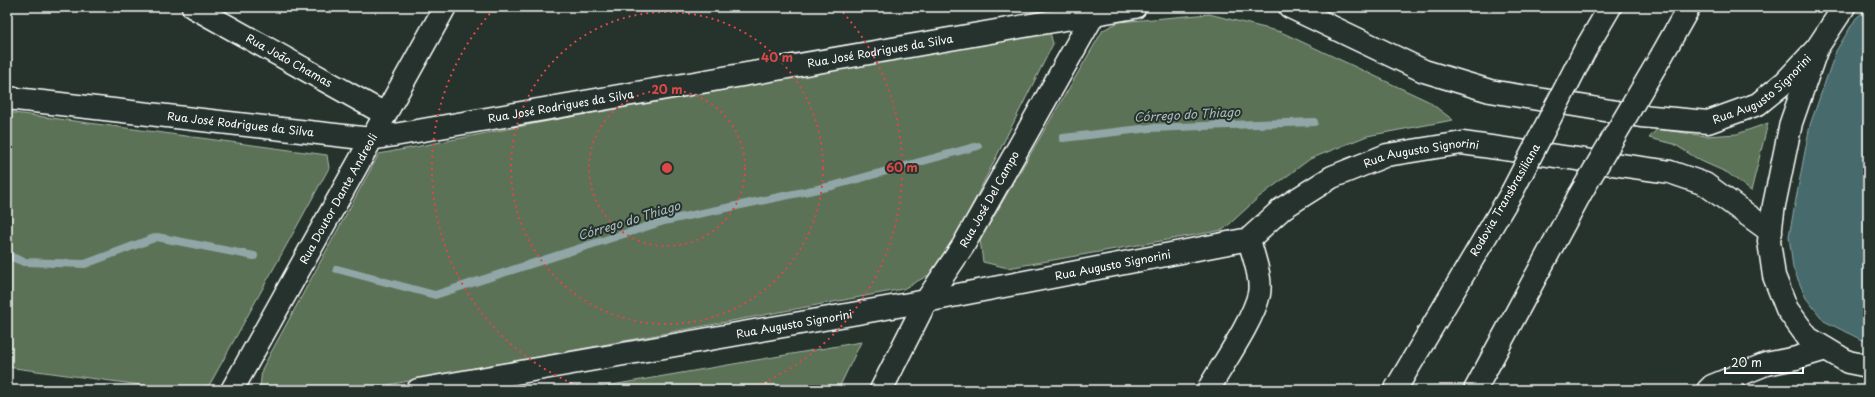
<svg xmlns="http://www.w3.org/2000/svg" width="1875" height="397" viewBox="0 0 1875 397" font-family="'Playpen Sans',sans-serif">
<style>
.green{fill:#5b7257;stroke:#adb8ab}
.water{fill:#476a6d;stroke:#91a6a7}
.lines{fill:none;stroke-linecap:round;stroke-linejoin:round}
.stream{stroke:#91a6a7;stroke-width:8}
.minor-casing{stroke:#fff;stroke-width:25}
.tertiary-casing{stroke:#fff;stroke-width:25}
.primary-casing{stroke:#fff;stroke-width:25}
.motorway-casing{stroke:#fff;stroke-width:25}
.minor{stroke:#26332d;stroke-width:22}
.tertiary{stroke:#26332d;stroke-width:22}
.primary{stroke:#26332d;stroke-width:22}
.motorway{stroke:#26332d;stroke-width:22}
.motorway-bridge-casing{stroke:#fff;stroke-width:25;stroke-linecap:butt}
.motorway-bridge{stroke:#26332d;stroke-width:22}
.ring{fill:none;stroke:#dc4848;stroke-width:2;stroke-dasharray:2 4}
.labels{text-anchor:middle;stroke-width:4;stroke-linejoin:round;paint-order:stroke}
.street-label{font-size:11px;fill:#fff;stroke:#26332d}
.water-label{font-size:12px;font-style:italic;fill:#acbcbd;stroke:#26332d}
.centre{fill:#dc4848;stroke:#26332d;stroke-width:2}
.ring-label{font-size:12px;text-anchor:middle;font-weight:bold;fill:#dc4848;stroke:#26332d;stroke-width:4;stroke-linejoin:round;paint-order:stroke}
</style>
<rect width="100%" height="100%" fill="#26332d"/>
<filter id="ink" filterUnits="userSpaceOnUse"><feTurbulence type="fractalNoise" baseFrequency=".025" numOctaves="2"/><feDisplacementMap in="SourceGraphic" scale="8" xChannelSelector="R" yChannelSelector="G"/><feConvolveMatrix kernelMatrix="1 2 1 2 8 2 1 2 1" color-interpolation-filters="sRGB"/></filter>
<g filter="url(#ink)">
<g class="green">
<path d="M 1209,14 L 1281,32 L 1428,101 L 1453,120 L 1367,136 L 1310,159 L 1259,197 L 1223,230 L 1008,268 L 983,262 L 980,240 L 1103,30 L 1119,22 Z"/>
<path d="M 1049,28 L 1053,44 L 940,269 L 903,289 L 361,390 L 264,390 L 260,388 L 262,369 L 379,154 L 846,63 Z"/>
<path d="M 7,112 L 327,155 L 329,168 L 210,384 L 196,390 L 178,390 L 7,367 Z"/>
<path d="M 1768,123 L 1751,191 L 1728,173 L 1701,161 L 1674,144 L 1649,138 L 1657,129 L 1706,136 L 1737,134 Z"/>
<path d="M 861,342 L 838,390 L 583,390 Z"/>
</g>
<path class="water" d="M 1868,8 L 1868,341 L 1860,339 L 1824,321 L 1806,298 L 1793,268 L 1789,236 L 1810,125 L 1836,51 L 1856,18 Z"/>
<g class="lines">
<g class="stream">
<path d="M 1063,138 L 1150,128 L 1314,122"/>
<path d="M 7,255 L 24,262 L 85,264 L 157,237 L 254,256"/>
<path d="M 337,269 L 435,295 L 664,221 L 832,186 L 978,146"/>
</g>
<g class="minor-casing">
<g id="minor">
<path id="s1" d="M 193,7 L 385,114"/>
<path id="s2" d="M 232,390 L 445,7"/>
<path d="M 881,390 L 926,301"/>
</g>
</g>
<g class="tertiary-casing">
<g id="tertiary">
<path id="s3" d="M 926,301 L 963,246 L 1094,14"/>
<path d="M 1208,390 C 1222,365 1253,321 1259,294 C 1262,277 1253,256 1249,239"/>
<path d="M 1708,390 L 1712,386 L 1766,364 L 1796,358 L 1826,349"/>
</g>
</g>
<g class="primary-casing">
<g id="primary">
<path id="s4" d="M 1290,7 L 1424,71 L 1490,91 L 1641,116 L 1708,122 L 1758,104 L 1785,82 L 1817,48"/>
<path d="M 1844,7 L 1817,48 L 1791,123 L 1774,205 L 1769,241 L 1774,276 L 1787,309 L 1808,338 L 1848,362 L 1868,366"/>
<path id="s5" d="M 7,98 L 371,139 L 1135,7"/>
<path id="s6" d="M 418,390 L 926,301 L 1249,239 L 1283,208 L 1332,177 L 1387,155 L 1462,143 L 1670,172 L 1705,184 L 1771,232"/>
</g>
</g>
<g class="motorway-casing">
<g id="motorway">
<path d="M 1585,50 L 1610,7"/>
<path d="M 1662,55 L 1689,7"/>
<path d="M 1395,390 L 1512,192"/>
<path d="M 1475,390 L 1579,196"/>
</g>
</g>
<use href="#minor" class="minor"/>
<use href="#tertiary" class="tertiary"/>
<use href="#primary" class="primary"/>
<use href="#motorway" class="motorway"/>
<g class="motorway-bridge-casing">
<g id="motorway-bridge">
<path d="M 1512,192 L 1585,50"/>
<path d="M 1579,196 L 1662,55"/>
</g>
</g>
<use href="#motorway-bridge" class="motorway-bridge"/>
</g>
</g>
<g class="ring">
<circle cx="667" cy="168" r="78"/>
<circle cx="667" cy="168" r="156"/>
<path d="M589 390A235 235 0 0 1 495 8M839 8A235 235 0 0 1 745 390"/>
</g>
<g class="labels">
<g class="street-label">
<text dy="4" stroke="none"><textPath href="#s5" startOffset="883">Rua José Rodrigues da Silva</textPath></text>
<text dy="4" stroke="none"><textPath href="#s1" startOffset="110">Rua João Chamas</textPath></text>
<text dy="4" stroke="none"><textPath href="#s4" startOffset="502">Rua Augusto Signorini</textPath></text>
<text dy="4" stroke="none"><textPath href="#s5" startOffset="559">Rua José Rodrigues da Silva</textPath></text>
<text dy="4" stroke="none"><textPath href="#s5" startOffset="235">Rua José Rodrigues da Silva</textPath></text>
<text dy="4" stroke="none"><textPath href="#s6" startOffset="1042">Rua Augusto Signorini</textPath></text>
<text dy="4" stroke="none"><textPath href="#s2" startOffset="219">Rua Doutor Dante Andreoli</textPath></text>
<text dy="4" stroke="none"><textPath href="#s3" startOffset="120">Rua José Del Campo</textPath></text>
<text transform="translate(1505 200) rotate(-60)" y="4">Rodovia Transbrasiliana</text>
<text dy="4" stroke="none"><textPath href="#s6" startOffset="706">Rua Augusto Signorini</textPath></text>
<text dy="4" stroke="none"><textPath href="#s6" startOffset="382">Rua Augusto Signorini</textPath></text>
</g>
<g class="water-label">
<text transform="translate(1187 115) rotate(-3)" y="4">Córrego do Thiago</text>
<text transform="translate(629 221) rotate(-17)" y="4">Córrego do Thiago</text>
</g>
</g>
<circle cx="667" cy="168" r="6" class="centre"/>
<g class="ring-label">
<text x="777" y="62">40 m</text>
<text x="667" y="94">20 m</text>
<text x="902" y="172">60 m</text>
</g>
<rect width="1875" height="397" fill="none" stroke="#26332d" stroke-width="24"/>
<rect x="12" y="12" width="1851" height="373" fill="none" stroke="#fff" stroke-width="1.5" filter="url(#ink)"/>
<path d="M1725 367v6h78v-6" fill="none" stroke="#ffffff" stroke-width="2"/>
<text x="1731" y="367" font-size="12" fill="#ffffff" stroke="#26332d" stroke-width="3" paint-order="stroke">20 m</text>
</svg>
